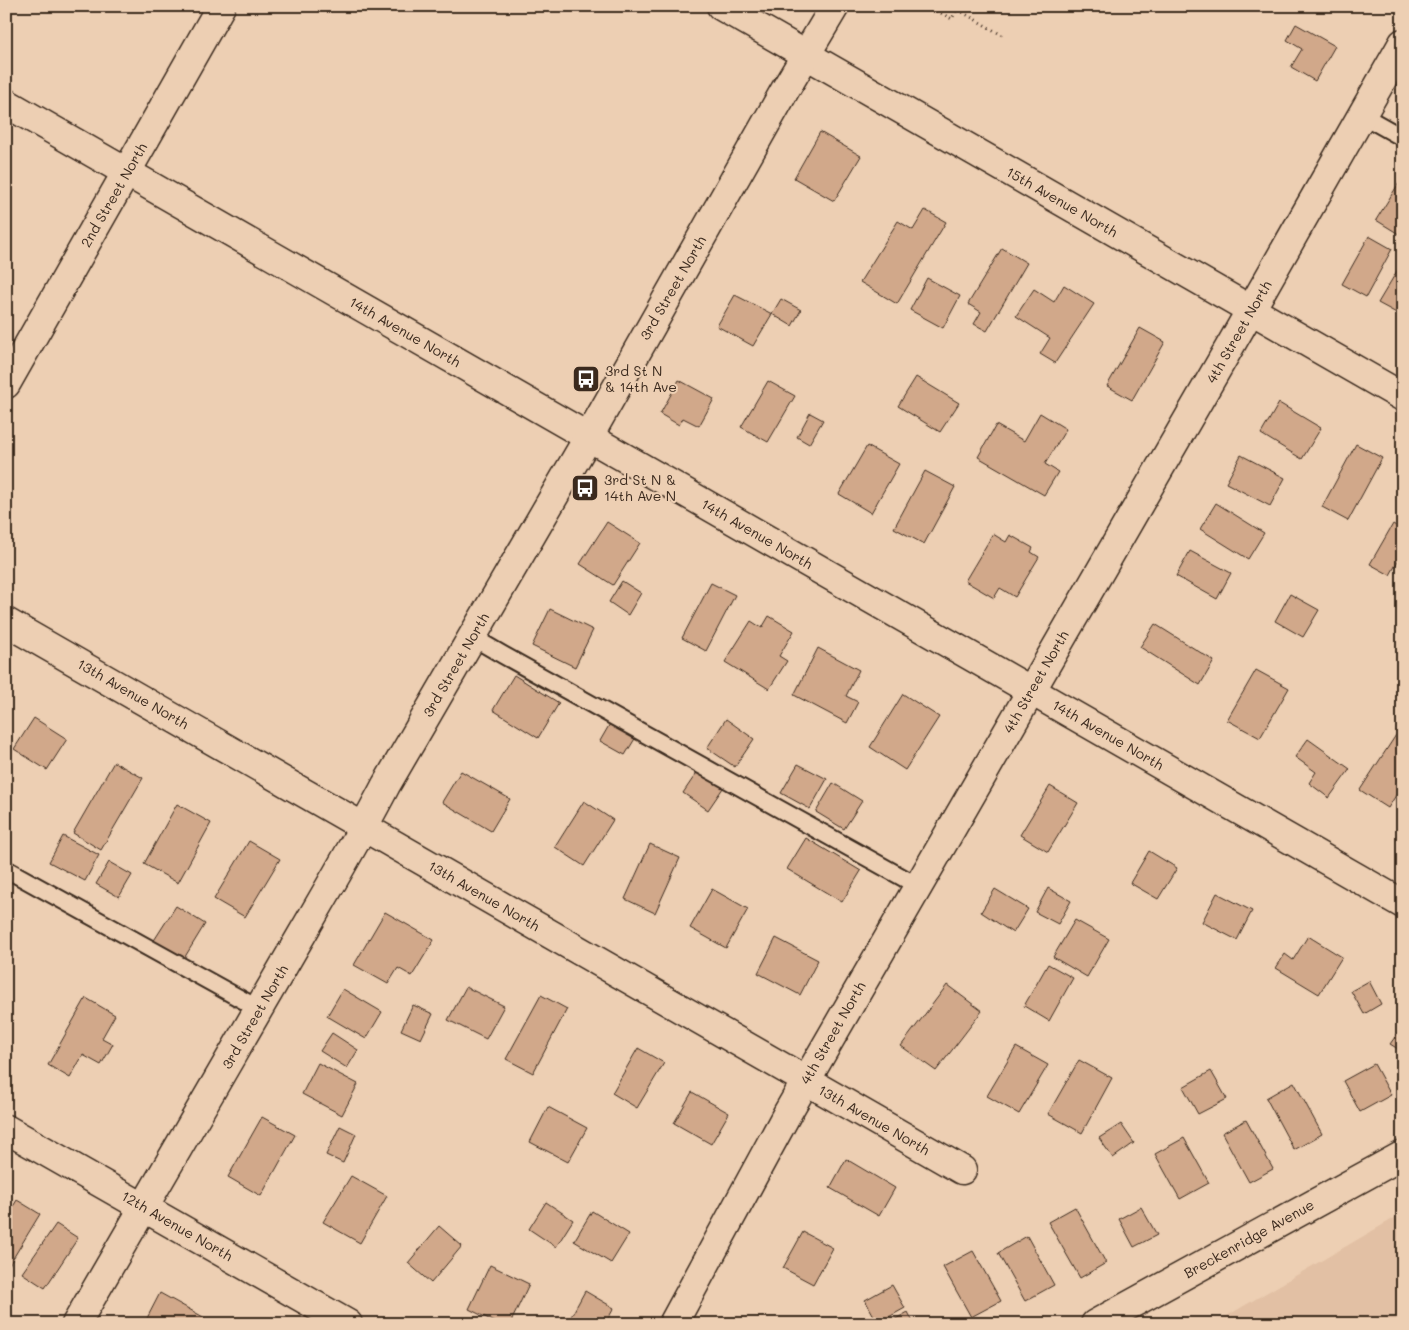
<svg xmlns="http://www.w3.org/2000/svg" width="1409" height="1330" viewBox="0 0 1409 1330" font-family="Mali,sans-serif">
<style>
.built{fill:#e2c0a4}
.building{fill:#d1a88a;stroke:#3b2a1e}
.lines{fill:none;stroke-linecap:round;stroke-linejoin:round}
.service-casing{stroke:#3b2a1e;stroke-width:20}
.minor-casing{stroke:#3b2a1e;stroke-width:31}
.tertiary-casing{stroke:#3b2a1e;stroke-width:31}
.path{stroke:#3b2a1e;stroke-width:3;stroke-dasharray:1 4;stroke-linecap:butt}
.service{stroke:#edcfb3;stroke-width:16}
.minor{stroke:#edcfb3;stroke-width:28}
.tertiary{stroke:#edcfb3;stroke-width:28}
.labels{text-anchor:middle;stroke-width:4;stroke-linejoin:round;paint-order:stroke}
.street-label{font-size:14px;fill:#3b2a1e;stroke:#edcfb3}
.poi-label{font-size:14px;fill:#3b2a1e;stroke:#edcfb3;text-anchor:start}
</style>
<rect width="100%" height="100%" fill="#edcfb3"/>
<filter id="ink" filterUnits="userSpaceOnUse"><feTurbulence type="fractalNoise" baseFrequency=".02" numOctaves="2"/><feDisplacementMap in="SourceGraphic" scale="10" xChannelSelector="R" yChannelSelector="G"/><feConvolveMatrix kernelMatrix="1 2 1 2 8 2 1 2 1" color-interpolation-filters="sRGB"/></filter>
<g filter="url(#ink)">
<path class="built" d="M 1403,1213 L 1403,1324 L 1213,1324 Z"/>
<g class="building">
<path d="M 1296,24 L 1335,46 L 1315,81 L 1291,67 L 1302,49 L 1287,40 Z"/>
<path d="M 820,132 L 861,156 L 834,201 L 794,178 Z"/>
<path d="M 1402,178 L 1403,179 L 1402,236 L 1376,220 Z"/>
<path d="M 925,210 L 946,222 L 897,304 L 860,282 L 898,221 L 913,230 Z"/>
<path d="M 1369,236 L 1392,249 L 1366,297 L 1342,284 Z"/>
<path d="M 1002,248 L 1027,263 L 987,331 L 974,324 L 981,312 L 968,304 Z"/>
<path d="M 1403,261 L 1403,315 L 1402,316 L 1378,303 Z"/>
<path d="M 927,278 L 960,296 L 943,328 L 910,310 Z"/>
<path d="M 1064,285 L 1094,304 L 1055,363 L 1040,354 L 1050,338 L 1016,316 L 1034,289 L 1054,302 Z"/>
<path d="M 735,295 L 772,314 L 753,346 L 717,326 Z"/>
<path d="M 781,299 L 801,310 L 792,326 L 772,314 Z"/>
<path d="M 1140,328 L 1165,342 L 1132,400 L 1107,386 Z"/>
<path d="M 916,377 L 959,403 L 940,432 L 898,406 Z"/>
<path d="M 679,380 L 714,399 L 699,426 L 683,418 L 679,425 L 660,414 Z"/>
<path d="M 768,381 L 795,396 L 768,442 L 741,427 Z"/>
<path d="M 1279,403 L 1321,428 L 1302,459 L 1261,434 Z"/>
<path d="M 810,413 L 823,420 L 809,444 L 797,437 Z"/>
<path d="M 1040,413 L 1066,429 L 1045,464 L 1058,472 L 1044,495 L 978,457 L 996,425 L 1024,441 Z"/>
<path d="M 1356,444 L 1382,458 L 1348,521 L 1322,507 Z"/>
<path d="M 867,446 L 899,464 L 871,513 L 839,494 Z"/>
<path d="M 1241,455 L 1285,478 L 1270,506 L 1226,483 Z"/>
<path d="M 925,471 L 955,487 L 924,544 L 894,528 Z"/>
<path d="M 1216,503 L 1264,533 L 1248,559 L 1200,529 Z"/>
<path d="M 607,522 L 640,543 L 613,585 L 580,564 Z"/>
<path d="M 1393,524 L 1403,530 L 1403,552 L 1390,575 L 1370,564 Z"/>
<path d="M 993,534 L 1006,542 L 1010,535 L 1033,548 L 1031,552 L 1039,557 L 1015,597 L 1000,588 L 994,598 L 965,581 Z"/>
<path d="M 1190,551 L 1231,573 L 1217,599 L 1176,576 Z"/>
<path d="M 622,581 L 641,593 L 628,615 L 609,602 Z"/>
<path d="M 711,583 L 735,595 L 706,651 L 682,638 Z"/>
<path d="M 1290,594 L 1319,610 L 1303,637 L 1275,621 Z"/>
<path d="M 550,609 L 593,630 L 575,667 L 532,646 Z"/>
<path d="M 769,616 L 794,631 L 779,656 L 787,661 L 769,689 L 725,662 L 751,621 L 762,628 Z"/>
<path d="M 1155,624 L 1214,661 L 1200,685 L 1140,647 Z"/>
<path d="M 818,648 L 859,670 L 846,696 L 858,702 L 847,723 L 794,695 Z"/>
<path d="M 1256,670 L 1289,688 L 1260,738 L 1227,720 Z"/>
<path d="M 514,675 L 559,703 L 538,738 L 493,710 Z"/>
<path d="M 903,694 L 939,717 L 905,770 L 870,747 Z"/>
<path d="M 34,718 L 67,739 L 47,770 L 14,749 Z"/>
<path d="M 726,719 L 754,739 L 735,767 L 707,748 Z"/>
<path d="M 611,722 L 636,737 L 625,755 L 600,741 Z"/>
<path d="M 1396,735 L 1403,740 L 1403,784 L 1388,808 L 1360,790 Z"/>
<path d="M 1308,739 L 1350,769 L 1329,798 L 1309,783 L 1316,772 L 1295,757 Z"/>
<path d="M 114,762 L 143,778 L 101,850 L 73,833 Z"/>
<path d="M 798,764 L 827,779 L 810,809 L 781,793 Z"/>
<path d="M 461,771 L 510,799 L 491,831 L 442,802 Z"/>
<path d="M 698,771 L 723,788 L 708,810 L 683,793 Z"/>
<path d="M 833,783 L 862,801 L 844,829 L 816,812 Z"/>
<path d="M 1050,786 L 1078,803 L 1048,852 L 1020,835 Z"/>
<path d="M 584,801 L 613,820 L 584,866 L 555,847 Z"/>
<path d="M 177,804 L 211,823 L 178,883 L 144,864 Z"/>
<path d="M 63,836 L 99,855 L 85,881 L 49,862 Z"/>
<path d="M 806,838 L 861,871 L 842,902 L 787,869 Z"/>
<path d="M 249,841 L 280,859 L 245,917 L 214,899 Z"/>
<path d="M 650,844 L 680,858 L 655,913 L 625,899 Z"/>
<path d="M 1149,851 L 1177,868 L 1158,899 L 1130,883 Z"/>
<path d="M 109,862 L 132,875 L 119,897 L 96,884 Z"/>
<path d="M 1048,888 L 1071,901 L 1058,924 L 1035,912 Z"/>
<path d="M 712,889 L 748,909 L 726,948 L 690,928 Z"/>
<path d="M 995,889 L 1028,909 L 1013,933 L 981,912 Z"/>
<path d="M 1217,893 L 1252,911 L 1237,940 L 1202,922 Z"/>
<path d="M 176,906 L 205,924 L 183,960 L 153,942 Z"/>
<path d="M 385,912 L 434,940 L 412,976 L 398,968 L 388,984 L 354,965 Z"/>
<path d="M 1075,920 L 1109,939 L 1087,977 L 1053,957 Z"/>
<path d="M 1308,936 L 1342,957 L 1319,994 L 1276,968 L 1285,954 L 1293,960 Z"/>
<path d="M 776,938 L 818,960 L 800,995 L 758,973 Z"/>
<path d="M 1048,964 L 1073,978 L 1049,1021 L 1024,1006 Z"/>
<path d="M 1369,981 L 1381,1004 L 1364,1014 L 1351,991 Z"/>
<path d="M 947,985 L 982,1011 L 936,1071 L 901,1046 Z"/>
<path d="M 466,987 L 504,1006 L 486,1039 L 448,1020 Z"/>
<path d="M 343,989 L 382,1012 L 366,1039 L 327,1016 Z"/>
<path d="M 541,995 L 567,1009 L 533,1073 L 506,1059 Z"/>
<path d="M 86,998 L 115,1015 L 102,1038 L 113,1044 L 101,1065 L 83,1055 L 70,1078 L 48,1065 Z"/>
<path d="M 413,1005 L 433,1014 L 421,1039 L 401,1030 Z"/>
<path d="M 1403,1026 L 1403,1052 L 1390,1044 Z"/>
<path d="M 332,1033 L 358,1050 L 347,1068 L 320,1051 Z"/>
<path d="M 1016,1047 L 1048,1065 L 1019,1114 L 987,1096 Z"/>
<path d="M 638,1048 L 664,1063 L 637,1108 L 612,1093 Z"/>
<path d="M 1079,1060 L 1112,1078 L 1082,1133 L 1048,1114 Z"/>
<path d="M 318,1063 L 358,1084 L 342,1115 L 302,1094 Z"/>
<path d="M 1374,1064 L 1391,1095 L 1360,1112 L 1343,1081 Z"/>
<path d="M 1211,1071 L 1227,1099 L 1198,1114 L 1183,1087 Z"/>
<path d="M 1294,1082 L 1322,1134 L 1294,1150 L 1266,1098 Z"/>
<path d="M 692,1092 L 729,1113 L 711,1144 L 674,1123 Z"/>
<path d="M 548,1107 L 587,1128 L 568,1162 L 530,1142 Z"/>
<path d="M 262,1117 L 295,1135 L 261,1196 L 228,1177 Z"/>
<path d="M 1246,1120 L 1273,1169 L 1249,1182 L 1222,1133 Z"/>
<path d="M 1121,1124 L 1134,1143 L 1113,1158 L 1099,1138 Z"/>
<path d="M 340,1126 L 356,1134 L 343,1163 L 326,1155 Z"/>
<path d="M 1184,1138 L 1209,1183 L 1180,1199 L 1155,1154 Z"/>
<path d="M 846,1159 L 895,1188 L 879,1216 L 830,1188 Z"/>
<path d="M 351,1176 L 387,1196 L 360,1243 L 323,1222 Z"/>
<path d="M 17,1200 L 40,1214 L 9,1265 L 6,1263 L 6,1218 Z"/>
<path d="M 546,1202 L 573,1220 L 556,1247 L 529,1229 Z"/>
<path d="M 1075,1207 L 1106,1263 L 1080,1278 L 1048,1222 Z"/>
<path d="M 1141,1207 L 1157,1235 L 1134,1247 L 1119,1219 Z"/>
<path d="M 592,1211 L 629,1234 L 611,1263 L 574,1241 Z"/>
<path d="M 56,1224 L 78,1238 L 45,1288 L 22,1273 Z"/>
<path d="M 439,1226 L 462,1246 L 431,1283 L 408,1263 Z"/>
<path d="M 803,1232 L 833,1248 L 813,1284 L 783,1268 Z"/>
<path d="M 1027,1236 L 1054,1285 L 1025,1301 L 998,1253 Z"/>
<path d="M 973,1251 L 1001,1301 L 971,1317 L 943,1267 Z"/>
<path d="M 490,1265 L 529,1284 L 510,1324 L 499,1324 L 469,1309 Z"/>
<path d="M 892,1285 L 905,1308 L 878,1323 L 865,1300 Z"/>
<path d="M 585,1291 L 614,1308 L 605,1324 L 567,1324 Z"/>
<path d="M 160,1293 L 205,1318 L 201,1324 L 144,1324 Z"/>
<path d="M 908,1312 L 914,1324 L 887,1324 Z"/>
</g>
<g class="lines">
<g class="service-casing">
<g id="service">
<path d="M 1362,115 L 1403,138"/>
<path d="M 472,637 L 503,655 L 918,886"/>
<path d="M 6,869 L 259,1009"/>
</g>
</g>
<g class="minor-casing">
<g id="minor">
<path d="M 721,6 L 1403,397"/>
<path d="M 6,103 L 1403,904"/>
<path d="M 6,622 L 962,1170"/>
<path d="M 6,1129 L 348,1324"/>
<path d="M 673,1324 L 788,1112 L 1229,348 L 1403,43"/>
<path d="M 1095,1324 L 1403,1155"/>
</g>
</g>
<g class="tertiary-casing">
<g id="tertiary">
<path d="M 6,384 L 221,6"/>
<path d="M 76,1324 C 146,1205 215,1086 283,967 C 318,906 354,847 386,785 L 588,438 L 785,90 L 835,6"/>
</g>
</g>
<g class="path">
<path d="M 939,6 L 937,11 L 952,19 L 957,9"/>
<path d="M 959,6 L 957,9 L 1002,35"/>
</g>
<use href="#service" class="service"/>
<use href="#minor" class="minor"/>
<use href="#tertiary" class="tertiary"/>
</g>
</g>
<defs>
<g id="bus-square" transform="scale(1.4375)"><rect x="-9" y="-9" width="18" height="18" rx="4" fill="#3b2a1e" stroke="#edcfb3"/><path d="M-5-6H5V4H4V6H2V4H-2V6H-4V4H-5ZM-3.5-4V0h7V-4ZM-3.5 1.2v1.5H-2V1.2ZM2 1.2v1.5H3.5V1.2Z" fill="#fff"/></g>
</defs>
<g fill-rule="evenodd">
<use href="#bus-square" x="586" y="379"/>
<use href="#bus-square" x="585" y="488"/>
</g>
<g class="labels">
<g class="street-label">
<text transform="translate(114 195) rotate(-60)" y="5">2nd Street North</text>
<text transform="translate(1062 202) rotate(30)" y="5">15th Avenue North</text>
<text transform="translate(673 288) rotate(-60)" y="5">3rd Street North</text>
<text transform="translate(405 332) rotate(30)" y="5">14th Avenue North</text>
<text transform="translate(1239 332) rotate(-60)" y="5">4th Street North</text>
<text transform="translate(757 534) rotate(30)" y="5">14th Avenue North</text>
<text transform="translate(456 665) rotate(-60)" y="5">3rd Street North</text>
<text transform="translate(1036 682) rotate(-60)" y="5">4th Street North</text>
<text transform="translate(133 694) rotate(30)" y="5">13th Avenue North</text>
<text transform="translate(1108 735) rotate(30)" y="5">14th Avenue North</text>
<text transform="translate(484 896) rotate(30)" y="5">13th Avenue North</text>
<text transform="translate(255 1017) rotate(-60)" y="5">3rd Street North</text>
<text transform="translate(833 1033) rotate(-60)" y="5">4th Street North</text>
<text transform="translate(874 1120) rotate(30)" y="5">13th Avenue North</text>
<text transform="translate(177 1226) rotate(30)" y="5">12th Avenue North</text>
<text transform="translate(1249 1239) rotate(-29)" y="5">Breckenridge Avenue</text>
</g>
<g class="poi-label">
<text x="605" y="376">3rd St N<tspan x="605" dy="16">&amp; 14th Ave</tspan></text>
<text x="604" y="485">3rd St N &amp;<tspan x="604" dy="16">14th Ave N</tspan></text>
</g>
</g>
<rect width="1409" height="1330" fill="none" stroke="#edcfb3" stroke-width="25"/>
<rect x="12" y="12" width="1384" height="1305" fill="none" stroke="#3b2a1e" stroke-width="2" filter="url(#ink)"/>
</svg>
